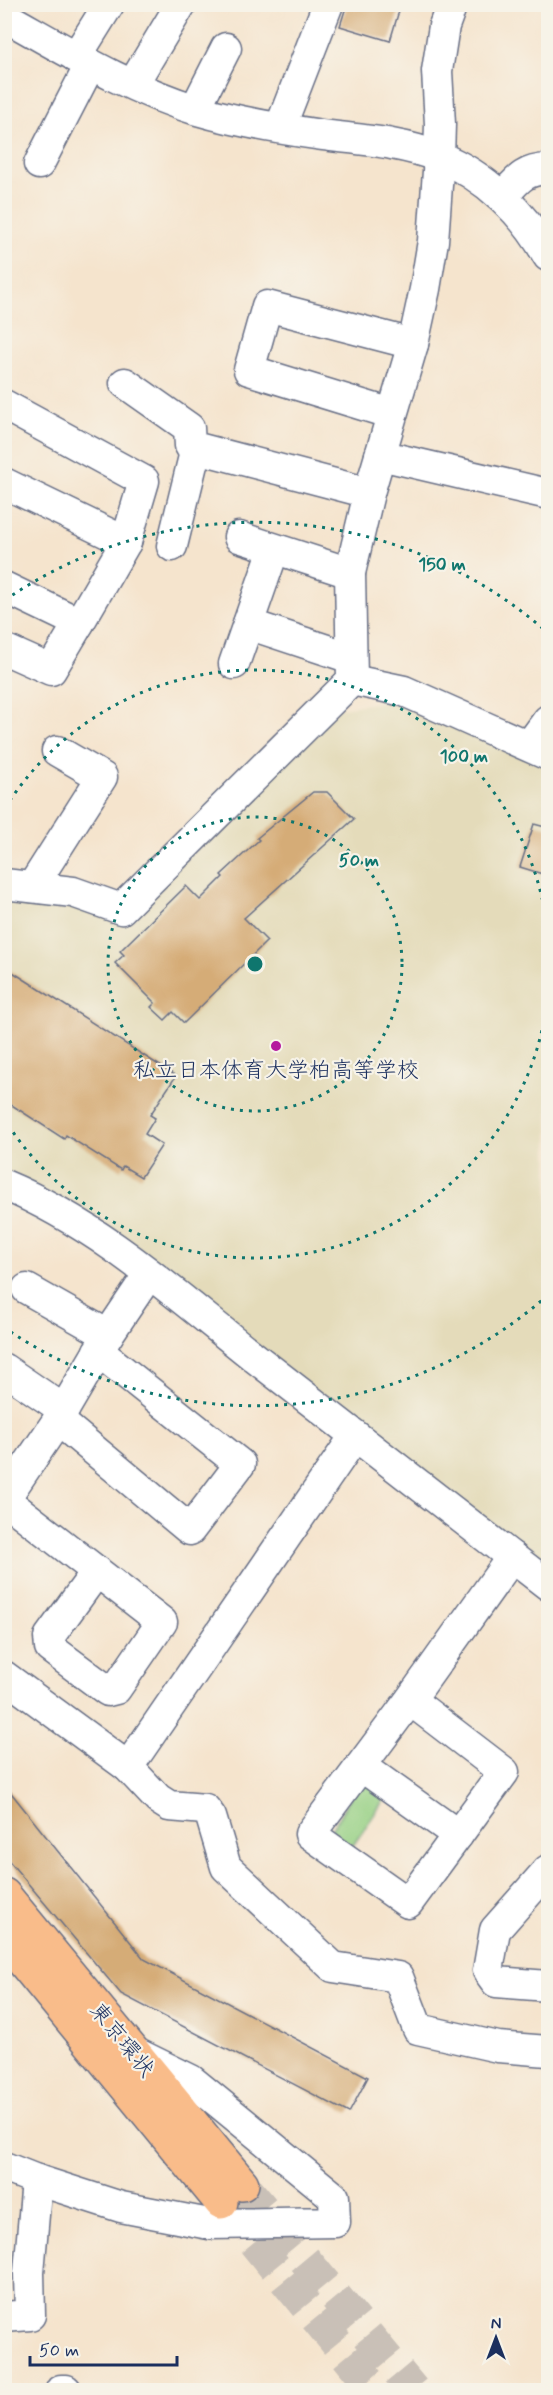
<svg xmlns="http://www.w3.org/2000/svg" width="553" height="2395" viewBox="0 0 553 2395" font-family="Mynerve,'Klee One',sans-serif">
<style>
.built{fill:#e4dbba}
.green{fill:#96d084;stroke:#588071;stroke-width:1.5}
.building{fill:#d5ac77}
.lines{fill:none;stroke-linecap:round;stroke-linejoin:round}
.highway-tunnel{stroke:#c9c0b7;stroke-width:33;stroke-dasharray:33 16;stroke-linecap:butt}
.minor-casing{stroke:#676e85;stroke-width:33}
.highway-casing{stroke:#676e85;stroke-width:36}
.minor{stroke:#fff;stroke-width:30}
.highway{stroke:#f9bc8a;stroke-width:33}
.ring{fill:none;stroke:#0f766e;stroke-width:3;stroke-dasharray:3 6}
.poi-dot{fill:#b5179e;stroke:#f7f3e8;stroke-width:2}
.labels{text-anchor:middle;stroke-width:4.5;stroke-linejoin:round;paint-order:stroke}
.poi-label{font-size:22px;fill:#1b2f5e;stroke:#f7f3e8}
.street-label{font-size:22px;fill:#1b2f5e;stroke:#f7f3e8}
.centre{fill:#0f766e;stroke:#f7f3e8;stroke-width:3}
.ring-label{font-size:18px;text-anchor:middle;font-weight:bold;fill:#0f766e;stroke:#f7f3e8;stroke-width:4.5;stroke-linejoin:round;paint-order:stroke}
</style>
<rect width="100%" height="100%" fill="#f7f3e8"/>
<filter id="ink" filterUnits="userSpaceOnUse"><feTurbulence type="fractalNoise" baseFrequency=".0167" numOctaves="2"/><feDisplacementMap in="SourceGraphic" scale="12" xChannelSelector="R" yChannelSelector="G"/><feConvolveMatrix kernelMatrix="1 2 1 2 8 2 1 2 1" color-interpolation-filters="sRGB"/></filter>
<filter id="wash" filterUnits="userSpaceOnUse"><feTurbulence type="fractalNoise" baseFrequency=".008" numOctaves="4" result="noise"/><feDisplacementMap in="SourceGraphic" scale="24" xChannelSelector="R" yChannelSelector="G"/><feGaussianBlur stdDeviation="1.35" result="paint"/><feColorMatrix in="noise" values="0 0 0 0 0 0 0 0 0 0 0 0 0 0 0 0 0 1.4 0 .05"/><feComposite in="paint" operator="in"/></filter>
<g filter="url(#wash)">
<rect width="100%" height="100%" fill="#f5e4cd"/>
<path class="built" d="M 405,699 L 548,764 L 548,1573 L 5,1177 L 4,891 L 121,914 L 335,709 Z"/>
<path class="green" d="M 360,1781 L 388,1794 L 350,1850 L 328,1835 Z"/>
<g id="blocks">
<g class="building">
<path d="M 347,4 L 401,4 L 390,41 L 340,26 Z"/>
<path d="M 313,792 L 327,792 L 354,819 L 244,918 L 267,941 L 184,1023 L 173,1012 L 165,1020 L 151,1007 L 155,1003 L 115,963 L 124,955 L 120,951 L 186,886 L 200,900 L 223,877 L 221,875 L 259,840 L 257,838 Z"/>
<path d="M 534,824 L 549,828 L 549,876 L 520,867 Z"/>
<path d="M 11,971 L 176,1076 L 150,1115 L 155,1118 L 145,1134 L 162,1145 L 141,1177 L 123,1166 L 121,1170 L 66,1135 L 64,1139 L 4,1100 L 4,980 Z"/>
<path d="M 4,1784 L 144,1959 L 368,2077 L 349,2113 L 121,1994 L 4,1855 Z"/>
</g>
</g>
</g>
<g filter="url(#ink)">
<use href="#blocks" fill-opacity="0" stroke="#676e85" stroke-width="1.5"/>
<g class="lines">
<g class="highway-tunnel">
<path d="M 242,2184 L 413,2390"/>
<path d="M 223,2204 L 375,2390"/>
</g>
<g class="minor-casing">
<g id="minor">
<path d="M 4,16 C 67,51 128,89 197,110 C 238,122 280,129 322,135 C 361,140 402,142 439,157 C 485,175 524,213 548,256"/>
<path d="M 76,57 L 109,4"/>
<path d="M 133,84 L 181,4"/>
<path d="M 195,109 L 226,48"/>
<path d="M 280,128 L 328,4"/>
<path d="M 39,164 L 90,65"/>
<path d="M 503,196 C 518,179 524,170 548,169"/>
<path d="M 125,383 L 189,428 L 190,446 L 369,493"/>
<path d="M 4,405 L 144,481 L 126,542 L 4,483"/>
<path d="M 392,414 L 249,370 L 267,306 L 413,344"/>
<path d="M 380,455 L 548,494"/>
<path d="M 239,537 L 350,573"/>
<path d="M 172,546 L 196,448"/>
<path d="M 4,587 L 79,623 L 51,670 L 4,649"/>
<path d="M 79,623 L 126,542"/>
<path d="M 248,624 L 351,658"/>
<path d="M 234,664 L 274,549"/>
<path d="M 352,680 L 404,691 L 548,755"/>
<path d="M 529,746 L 548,720"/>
<path d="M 4,884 L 73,892 L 121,909 L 352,680 L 350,573 L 369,493 L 413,344 L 425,289 L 433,241 L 439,157 L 440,124 L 437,71 L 444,26 L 452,4"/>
<path d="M 32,887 L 102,777 L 57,751"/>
<path d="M 4,1185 C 98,1224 176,1295 254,1357 C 352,1434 451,1509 548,1585"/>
<path d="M 27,1289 L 108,1335"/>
<path d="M 4,1369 L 64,1410"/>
<path d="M 58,1420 L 190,1530 L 240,1464 L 98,1351"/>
<path d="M 4,1500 L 58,1420 L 108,1335 L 149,1274"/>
<path d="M 5,1500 L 162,1622 L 116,1689 L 108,1691 L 50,1648 L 49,1637 L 97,1571"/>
<path d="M 4,1676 L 128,1767 L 158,1799 L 169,1806 L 205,1809 L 211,1817 L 226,1867 L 333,1967 L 398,1977 L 418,2029 L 498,2047 L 548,2051"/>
<path d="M 410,1700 L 504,1772 L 408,1903 L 310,1834 L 410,1700 L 512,1557"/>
<path d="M 361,1766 L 458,1835"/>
<path d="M 128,1767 L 355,1436"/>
<path d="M 548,1870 L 495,1930 L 488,1971 L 496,1982 L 548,1986"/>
<path d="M 4,2167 L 37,2180 L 121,2207 L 209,2224 L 335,2222 L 334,2197 L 191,2080 L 134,2052"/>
<path d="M 4,2317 L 30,2315 L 29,2272 L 37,2180"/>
<path d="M 61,2390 L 66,2390"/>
</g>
</g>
<g class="highway-casing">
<g id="highway">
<path d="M 4,1895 L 242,2184"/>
<path d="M 4,1938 L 221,2202"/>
</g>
</g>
<use href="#minor" class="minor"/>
<use href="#highway" class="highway"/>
</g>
</g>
<g class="ring">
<circle cx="255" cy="964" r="147"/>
<path d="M548 995A295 295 0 0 1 5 1120M5 808A295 295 0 0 1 548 933"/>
<path d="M548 1295A442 442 0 0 1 5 1328M5 600A442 442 0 0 1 548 633"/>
</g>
<circle class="poi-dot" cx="276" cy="1046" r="6"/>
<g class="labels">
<g class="poi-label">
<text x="276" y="1077">私立日本体育大学柏高等学校</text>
</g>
<g class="street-label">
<text transform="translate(123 2039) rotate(51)" y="8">東京環状</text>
</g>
</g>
<circle cx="255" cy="964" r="9" class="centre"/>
<g class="ring-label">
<text x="442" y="570">150 m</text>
<text x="464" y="762">100 m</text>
<text x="359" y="866">50 m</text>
</g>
<rect width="553" height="2395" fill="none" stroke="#f7f3e8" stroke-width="24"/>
<g transform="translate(496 2338)" stroke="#f7f3e8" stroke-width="4.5" paint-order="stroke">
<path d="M0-4.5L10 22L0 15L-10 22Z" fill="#1b2f5e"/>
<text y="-9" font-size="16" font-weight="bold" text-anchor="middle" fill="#1b2f5e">N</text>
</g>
<path d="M30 2356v9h147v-9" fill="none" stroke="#1b2f5e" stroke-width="3"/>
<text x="39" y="2356" font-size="18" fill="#1b2f5e" stroke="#f7f3e8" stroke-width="4.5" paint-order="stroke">50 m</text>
</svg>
